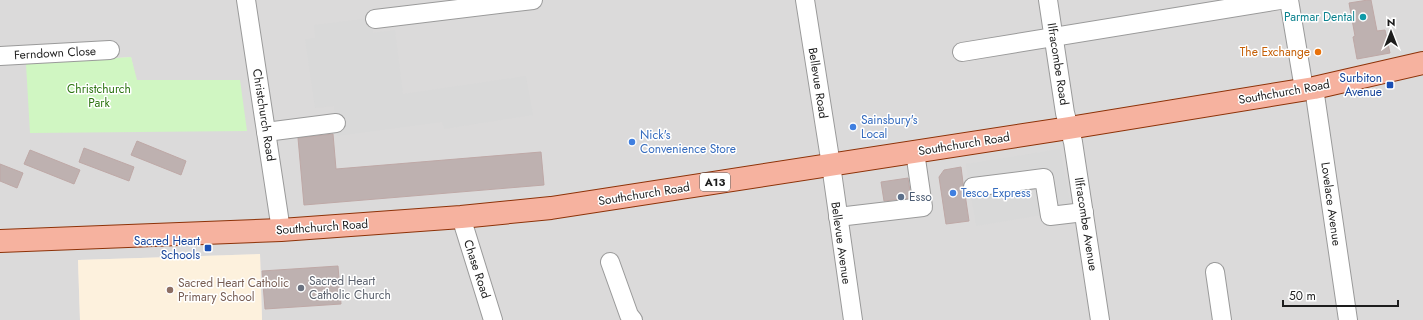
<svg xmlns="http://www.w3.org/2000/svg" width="1423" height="320" viewBox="0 0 1423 320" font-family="Jost,sans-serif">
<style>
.residential{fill:#dbdada;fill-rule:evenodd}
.education{fill:#fdf1dd}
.park{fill:#d0f6c2}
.parking{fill:#d9d9d9}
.building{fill:#beb1b0;stroke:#bea8a6}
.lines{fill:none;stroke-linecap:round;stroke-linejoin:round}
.minor-casing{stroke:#9a9a9a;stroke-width:20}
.major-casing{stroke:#8d3208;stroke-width:24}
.minor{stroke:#fff;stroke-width:18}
.major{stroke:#f6b29f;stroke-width:22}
.culture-dot{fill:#0f9aa8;stroke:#fff;stroke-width:1.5}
.food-dot{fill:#e8710a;stroke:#fff;stroke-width:1.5}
.transit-dot{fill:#1a4fb4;stroke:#fff;stroke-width:1.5}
.shop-dot{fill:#3f7fe0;stroke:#fff;stroke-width:1.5}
.service-dot{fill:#5c6f8a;stroke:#fff;stroke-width:1.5}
.worship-dot{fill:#6b7280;stroke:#fff;stroke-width:1.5}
.education-dot{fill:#8d6e63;stroke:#fff;stroke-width:1.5}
.labels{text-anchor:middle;stroke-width:3;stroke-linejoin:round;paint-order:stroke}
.shield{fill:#fff;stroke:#616161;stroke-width:1}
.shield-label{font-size:11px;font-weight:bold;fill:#1d1d1d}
.culture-label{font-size:12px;fill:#0d838f;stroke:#fff;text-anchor:end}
.food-label{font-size:12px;fill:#c56008;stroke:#fff;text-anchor:end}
.street-label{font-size:12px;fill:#1d1d1d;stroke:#fff}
.transit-label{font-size:12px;fill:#164399;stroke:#fff;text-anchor:end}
.park-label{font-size:12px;fill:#2c7411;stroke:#fff}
.shop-label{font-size:12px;fill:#366cbe;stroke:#fff;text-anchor:start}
.service-label{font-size:12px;fill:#4e5e75;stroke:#fff;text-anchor:start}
.worship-label{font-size:12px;fill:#5b616d;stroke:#fff;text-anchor:start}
.education-label{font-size:12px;fill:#785e54;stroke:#fff;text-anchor:start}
</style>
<rect width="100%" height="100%" fill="#ede6e3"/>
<path class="residential" d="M 0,0 L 1423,0 L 1423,320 L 262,320 L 260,254 L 78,260 L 80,320 L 0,320 ZM 131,57 L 136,80 L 26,64 ZM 338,266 L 341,304 L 265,309 L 262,271 Z"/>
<path class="education" d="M 260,254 L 262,320 L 80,320 L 78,260 Z"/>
<path class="park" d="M 131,57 L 137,80 L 240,80 L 247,131 L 30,133 L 26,64 Z"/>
<g class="parking">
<path d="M 371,18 L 373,33 L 395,30 L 403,94 L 526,76 L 533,115 L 444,129 L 442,122 L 337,136 L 334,106 L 315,108 L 305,39 L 315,38 L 314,25 Z"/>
<path d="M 1060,149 L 1072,210 L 976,226 L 966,164 Z"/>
</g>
<g class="building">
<path d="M 1368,0 L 1371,0 L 1377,31 L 1385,30 L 1390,53 L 1357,59 L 1353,37 L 1355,36 L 1349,3 Z"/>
<path d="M 333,134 L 336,169 L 541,152 L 544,185 L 304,205 L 298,138 Z"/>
<path d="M 137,141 L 186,161 L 181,175 L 131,155 Z"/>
<path d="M 84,148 L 134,167 L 129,181 L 79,162 Z"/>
<path d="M 30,150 L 80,170 L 74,184 L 24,164 Z"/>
<path d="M 0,164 L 23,173 L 17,188 L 0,181 Z"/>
<path d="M 961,167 L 963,183 L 963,189 L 965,194 L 969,221 L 946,224 L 939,177 L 944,170 Z"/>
<path d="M 908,178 L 911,198 L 884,201 L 881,182 Z"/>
<path d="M 338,266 L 341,304 L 265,309 L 262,271 Z"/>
</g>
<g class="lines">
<g class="minor-casing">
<g id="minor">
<path d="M 246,0 L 281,230"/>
<path d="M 805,0 L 831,165 L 853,320"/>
<path d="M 1048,0 L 1065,113 L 1073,142 L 1100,320"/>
<path d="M 1289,0 L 1304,89"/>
<path d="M 375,19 L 533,0"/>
<path d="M 962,52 L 1280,0"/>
<path d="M 0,56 L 110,50"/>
<path d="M 1314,88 L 1348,320"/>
<path d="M 266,132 L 336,123"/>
<path d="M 973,187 L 1044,178 L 1050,216 L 1084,212"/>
<path d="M 461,217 L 493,320"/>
<path d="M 838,217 L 923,207 L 915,152"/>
<path d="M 610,262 L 629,315 L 633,320"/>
<path d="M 1215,272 L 1222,320"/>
</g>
</g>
<g class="major-casing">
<path id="major" d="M 0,241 L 281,230 L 461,217 L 551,208 L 1069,128 L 1314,88 L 1423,63"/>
</g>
<use href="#minor" class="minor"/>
<use href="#major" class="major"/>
</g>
<circle class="culture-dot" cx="1363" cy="17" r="4"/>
<circle class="food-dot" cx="1318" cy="52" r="4"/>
<g class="transit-dot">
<rect x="1386" y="81" width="8" height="8" rx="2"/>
<rect x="204" y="244" width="8" height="8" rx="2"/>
</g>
<g class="shop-dot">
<circle cx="853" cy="127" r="4"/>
<circle cx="632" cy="142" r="4"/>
<circle cx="953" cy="193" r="4"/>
</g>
<circle class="service-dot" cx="901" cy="197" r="4"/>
<circle class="worship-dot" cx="301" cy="288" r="4"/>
<circle class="education-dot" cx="170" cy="290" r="4"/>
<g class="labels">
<rect class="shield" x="700" y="173" width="30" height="18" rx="3"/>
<g class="shield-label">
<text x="715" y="186">A13</text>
</g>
<g class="culture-label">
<text x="1355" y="21">Parmar Dental</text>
</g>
<g class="food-label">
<text x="1310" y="56">The Exchange</text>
</g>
<g class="street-label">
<text transform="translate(55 53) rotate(-3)" y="4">Ferndown Close</text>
<text transform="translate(1058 64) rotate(81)" y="4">Ilfracombe Road</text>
<text transform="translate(818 83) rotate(81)" y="4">Bellevue Road</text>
<text transform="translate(1284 92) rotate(-10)" y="4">Southchurch Road</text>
<text transform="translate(264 115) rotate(81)" y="4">Christchurch Road</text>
<text transform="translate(964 144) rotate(-9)" y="4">Southchurch Road</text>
<text transform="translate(644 194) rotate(-9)" y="4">Southchurch Road</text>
<text transform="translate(1331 204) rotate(82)" y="4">Lovelace Avenue</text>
<text transform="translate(1086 224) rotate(81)" y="4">Ilfracombe Avenue</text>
<text transform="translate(322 227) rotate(-4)" y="4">Southchurch Road</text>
<text transform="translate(841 243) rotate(82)" y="4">Bellevue Avenue</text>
<text transform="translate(477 269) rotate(72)" y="4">Chase Road</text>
</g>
<g class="transit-label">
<text x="1382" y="82">Surbiton<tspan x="1382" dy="14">Avenue</tspan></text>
<text x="200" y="245">Sacred Heart<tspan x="200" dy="14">Schools</tspan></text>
</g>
<g class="park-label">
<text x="99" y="93">Christchurch<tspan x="99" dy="14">Park</tspan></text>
</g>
<g class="shop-label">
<text x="861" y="124">Sainsbury's<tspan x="861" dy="14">Local</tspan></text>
<text x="640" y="139">Nick's<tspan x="640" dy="14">Convenience Store</tspan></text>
<text x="961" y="197">Tesco Express</text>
</g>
<g class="service-label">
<text x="909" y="201">Esso</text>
</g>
<g class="worship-label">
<text x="309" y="285">Sacred Heart<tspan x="309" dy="14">Catholic Church</tspan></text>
</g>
<g class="education-label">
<text x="178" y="287">Sacred Heart Catholic<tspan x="178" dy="14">Primary School</tspan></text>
</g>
</g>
<g transform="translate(1391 32)" stroke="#ffffff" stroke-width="3" paint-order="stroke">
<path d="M0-3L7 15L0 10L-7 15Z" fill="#1d1d1d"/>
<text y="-6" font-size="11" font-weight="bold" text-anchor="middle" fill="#1d1d1d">N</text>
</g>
<path d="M1283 300v6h115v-6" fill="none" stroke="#1d1d1d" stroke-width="2"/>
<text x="1289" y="300" font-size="12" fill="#1d1d1d" stroke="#ffffff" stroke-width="3" paint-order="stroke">50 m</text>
</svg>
